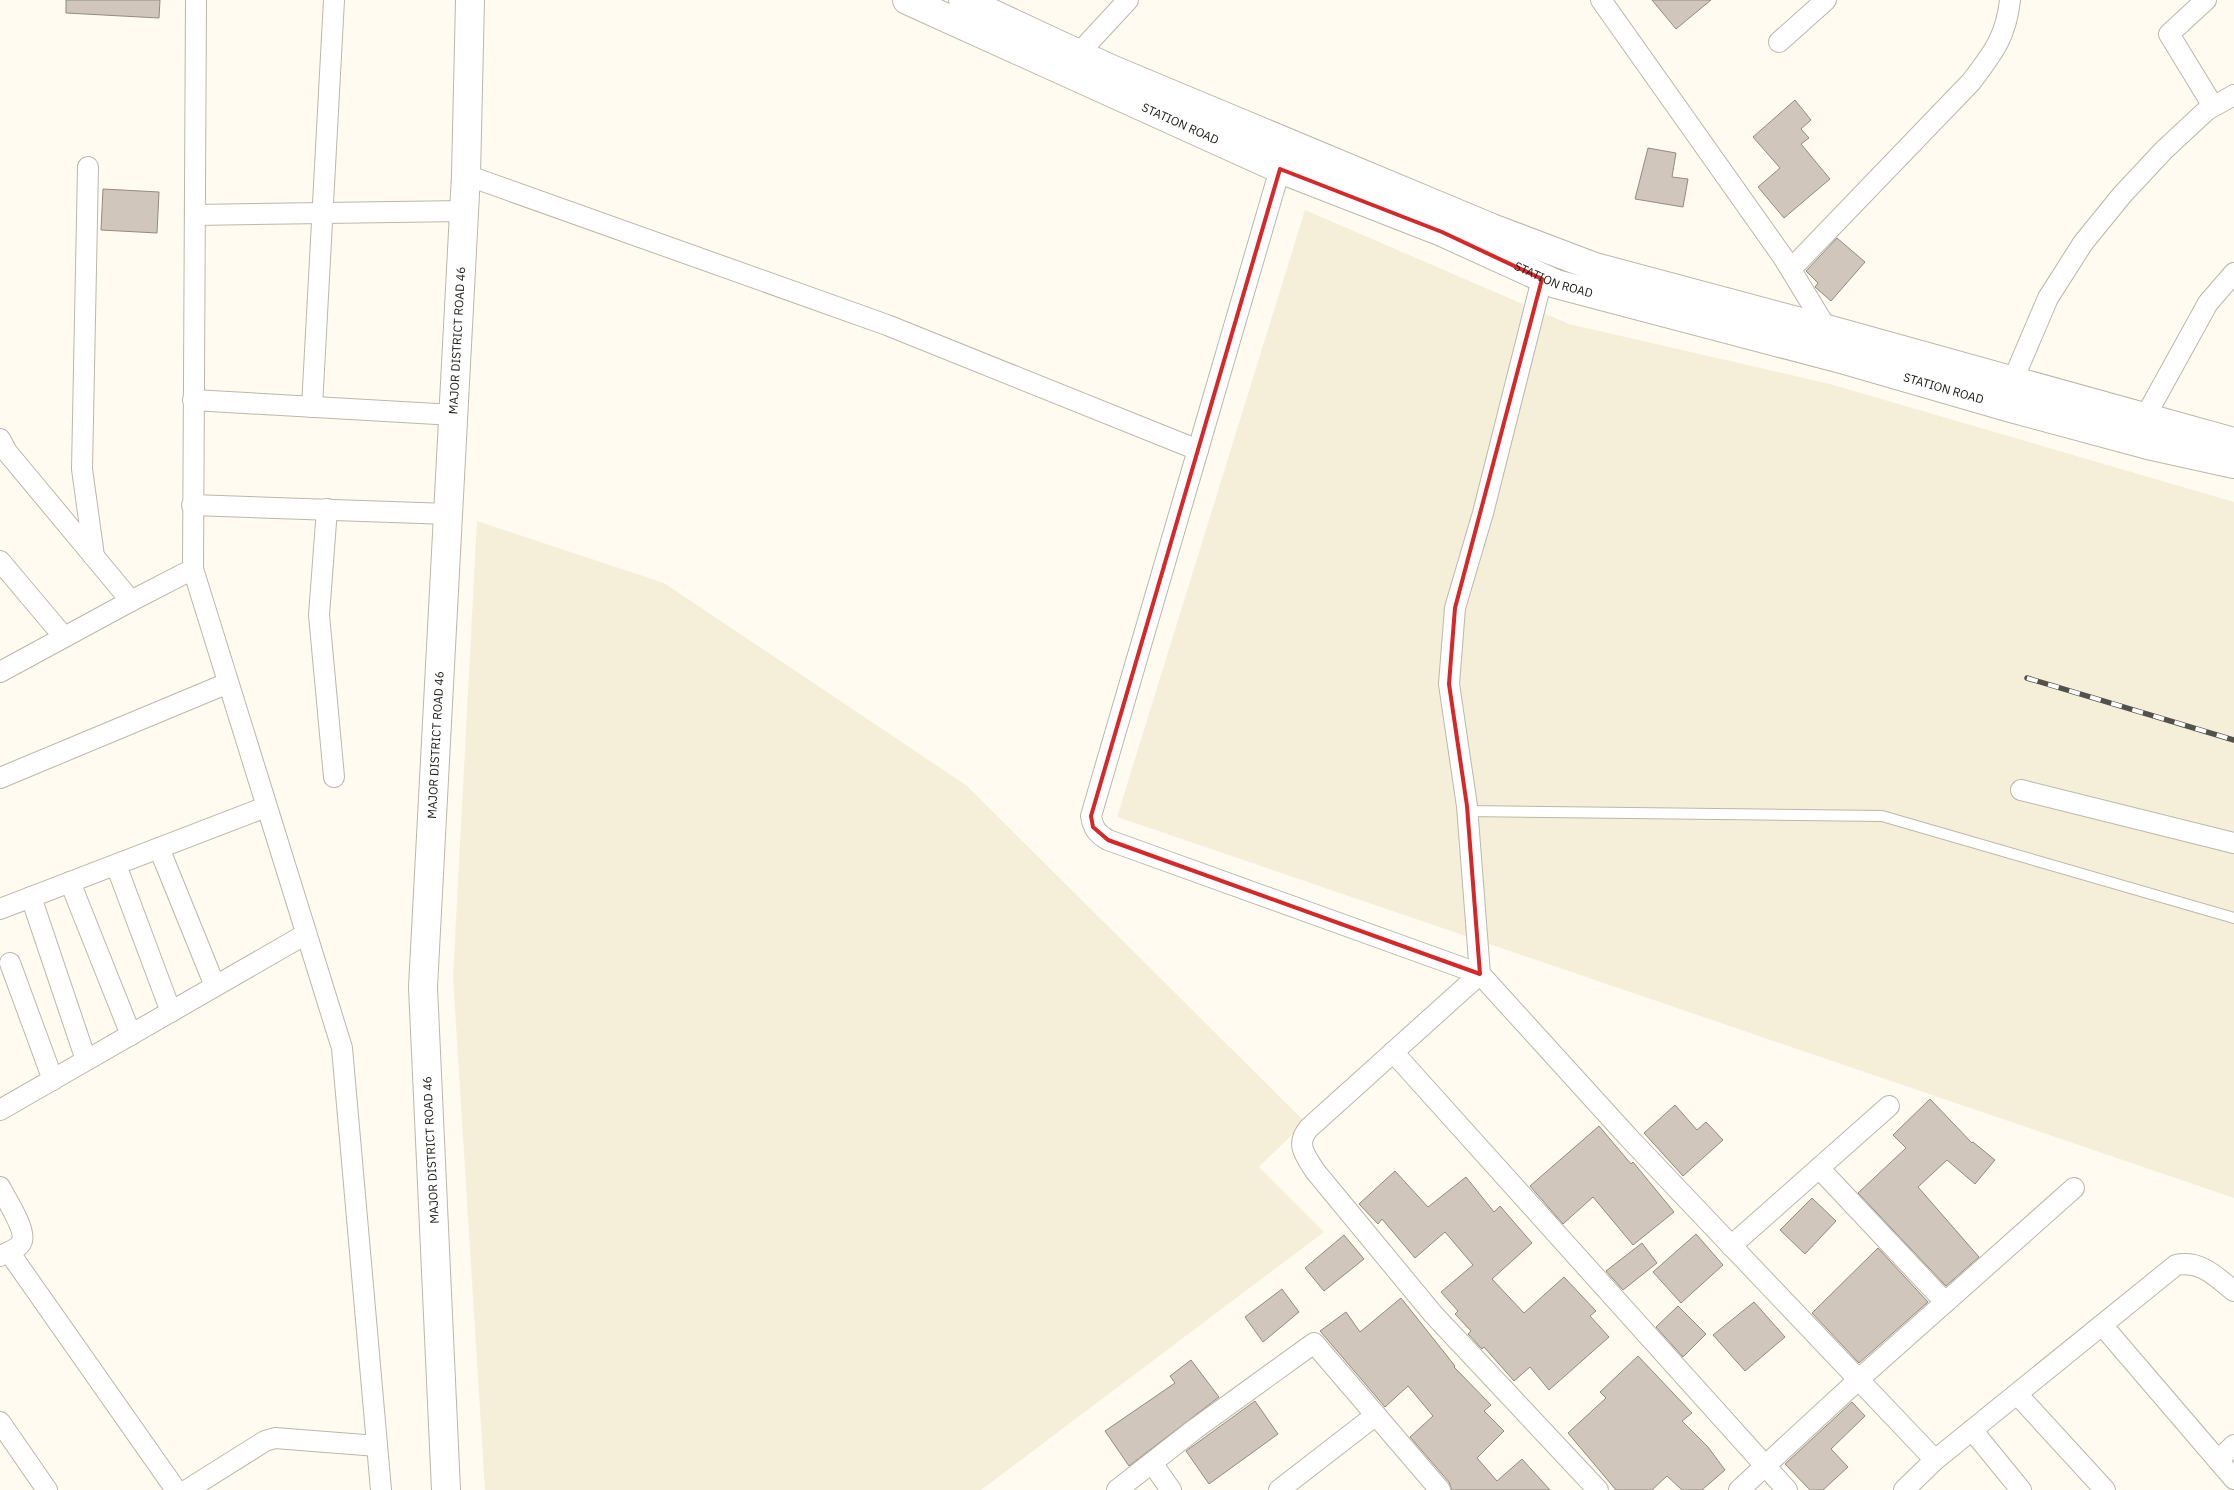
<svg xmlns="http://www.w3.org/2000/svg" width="2234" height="1490" viewBox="0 0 2234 1490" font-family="'IBM Plex Sans',sans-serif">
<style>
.built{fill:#f5eed8}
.building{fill:#d1c6bb;stroke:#948a80}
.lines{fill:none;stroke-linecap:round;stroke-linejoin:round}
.lane-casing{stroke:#bcb7aa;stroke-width:12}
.street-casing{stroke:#bcb7aa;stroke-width:22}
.secondary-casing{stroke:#bcb7aa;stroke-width:30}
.lane{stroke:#fff;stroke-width:10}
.street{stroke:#fff;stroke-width:20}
.secondary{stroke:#fff;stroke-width:28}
.rail-casing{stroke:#53514b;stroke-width:5.5}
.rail{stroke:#fff;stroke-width:4;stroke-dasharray:11;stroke-linecap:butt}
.marked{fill:none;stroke:#d62828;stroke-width:4;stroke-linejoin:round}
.labels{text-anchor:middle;stroke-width:5;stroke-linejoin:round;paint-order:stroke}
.street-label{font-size:12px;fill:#1c1b16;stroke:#fff}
</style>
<rect width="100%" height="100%" fill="#fffbf0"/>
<g class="built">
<path d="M 1305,210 L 1569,324 L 1830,384 L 2234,502 L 2234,1198 L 1117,817 Z"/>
<path d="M 477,521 L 664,583 L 966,785 L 1305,1122 L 1259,1167 L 1324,1232 L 981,1490 L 485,1490 L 453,977 Z"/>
</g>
<g class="building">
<path d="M 66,0 L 160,0 L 159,18 L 66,13 Z"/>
<path d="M 1652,0 L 1711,0 L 1676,29 Z"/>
<path d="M 1795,100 L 1811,120 L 1801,129 L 1809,138 L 1801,144 L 1830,179 L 1784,218 L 1758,187 L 1780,168 L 1753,137 Z"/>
<path d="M 1648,148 L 1676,153 L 1672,177 L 1688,179 L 1683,207 L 1635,199 Z"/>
<path d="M 103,189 L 159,192 L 157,233 L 101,230 Z"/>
<path d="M 1837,238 L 1865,262 L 1831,301 L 1815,287 L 1818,283 L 1806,271 Z"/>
<path d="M 1930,1099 L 1972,1143 L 1973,1142 L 1995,1160 L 1975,1184 L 1947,1160 L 1918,1187 L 1979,1257 L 1946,1286 L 1858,1193 L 1906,1148 L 1893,1135 Z"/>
<path d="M 1675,1105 L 1697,1130 L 1706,1122 L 1723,1140 L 1683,1176 L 1644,1133 Z"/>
<path d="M 1599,1126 L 1631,1164 L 1633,1162 L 1674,1212 L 1633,1245 L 1593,1197 L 1563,1224 L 1530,1186 Z"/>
<path d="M 1395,1171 L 1428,1207 L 1466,1177 L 1494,1212 L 1500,1206 L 1532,1243 L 1492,1279 L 1524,1313 L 1564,1277 L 1596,1311 L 1590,1316 L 1609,1337 L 1549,1390 L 1530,1367 L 1514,1381 L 1484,1347 L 1482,1349 L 1468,1334 L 1471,1331 L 1455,1314 L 1458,1311 L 1441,1292 L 1473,1265 L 1445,1232 L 1415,1258 L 1382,1219 L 1378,1224 L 1359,1204 Z"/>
<path d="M 1812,1198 L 1836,1221 L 1805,1254 L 1780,1230 Z"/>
<path d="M 1696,1234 L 1723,1265 L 1681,1303 L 1653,1272 Z"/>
<path d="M 1344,1235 L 1364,1259 L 1324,1291 L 1305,1268 Z"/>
<path d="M 1642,1243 L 1657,1263 L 1623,1290 L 1606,1271 Z"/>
<path d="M 1878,1248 L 1928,1302 L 1859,1363 L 1812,1313 Z"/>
<path d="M 1282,1289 L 1299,1312 L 1263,1342 L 1245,1317 Z"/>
<path d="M 1401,1298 L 1455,1366 L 1454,1367 L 1491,1405 L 1484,1411 L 1504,1431 L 1477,1458 L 1497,1481 L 1522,1459 L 1550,1490 L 1452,1490 L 1449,1482 L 1410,1437 L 1433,1416 L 1408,1386 L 1385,1407 L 1320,1331 L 1346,1312 L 1360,1332 Z"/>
<path d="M 1754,1302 L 1785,1337 L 1745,1371 L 1713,1335 Z"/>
<path d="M 1678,1306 L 1706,1334 L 1683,1357 L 1656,1327 Z"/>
<path d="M 1638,1356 L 1692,1413 L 1682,1421 L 1708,1447 L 1725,1470 L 1702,1490 L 1682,1490 L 1667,1476 L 1652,1490 L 1616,1490 L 1568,1433 L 1606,1398 L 1600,1392 Z"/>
<path d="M 1191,1360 L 1219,1397 L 1129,1466 L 1105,1431 L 1175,1383 L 1170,1376 Z"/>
<path d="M 1255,1401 L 1278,1434 L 1209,1484 L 1186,1451 Z"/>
<path d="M 1852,1402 L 1865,1416 L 1831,1449 L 1848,1467 L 1823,1490 L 1810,1490 L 1785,1464 Z"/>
</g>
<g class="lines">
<g class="lane-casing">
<path id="lane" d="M 1467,811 L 1882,816 L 2234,918"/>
</g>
<g class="street-casing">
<g id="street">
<path d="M 196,0 L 193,569 L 342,1048 L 381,1490"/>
<path d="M 1601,0 L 1783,257 L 1830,334"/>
<path d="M 2206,0 L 2169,34 L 2213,106"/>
<path d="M 1779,42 L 1826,0"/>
<path d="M 1078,54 L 1128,0"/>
<path d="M 88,167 L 82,469 L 94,556"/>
<path d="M 1280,169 L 1091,816 C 1093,828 1097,834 1108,840 L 1480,974 L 1309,1128 C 1295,1144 1305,1155 1315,1171 L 1433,1314 L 1598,1490"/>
<path d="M 466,175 L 887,325 L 1198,450"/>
<path d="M 195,215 L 464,211"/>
<path d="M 1791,269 L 1971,82 C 1993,53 2006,37 2010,0"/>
<path d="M 1542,279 L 1483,513 L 1455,608 L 1449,684 L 1467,806 L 1480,974 L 1629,1138 L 1935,1460"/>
<path d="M 2013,380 L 2048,298 L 2083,243 L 2122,195 L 2164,150 L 2207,110 L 2234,95"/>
<path d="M 193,400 L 454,415"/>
<path d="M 312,407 L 334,0"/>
<path d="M 2145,417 L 2208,303 L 2234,273"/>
<path d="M 0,439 L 7,452 L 131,601"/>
<path d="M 192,505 L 449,514"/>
<path d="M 327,509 L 319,615 L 334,777"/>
<path d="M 0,561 L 64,637"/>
<path d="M 0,672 L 131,601 L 193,569"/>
<path d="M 0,778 L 228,683"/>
<path d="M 2021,790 L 2234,843"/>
<path d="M 159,848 L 215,986"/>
<path d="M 116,865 L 171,1012"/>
<path d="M 70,882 L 131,1035"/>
<path d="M 31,897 L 86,1060"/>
<path d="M 0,909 L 266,807"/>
<path d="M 10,963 L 53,1080"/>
<path d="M 1393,1052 L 1787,1490"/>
<path d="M 0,1110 L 306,934"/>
<path d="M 1819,1168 L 1945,1302"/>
<path d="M 0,1187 C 6,1199 26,1229 22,1241 C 19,1249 7,1253 0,1256"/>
<path d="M 1731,1246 L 1889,1106"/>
<path d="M 9,1252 L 176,1490"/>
<path d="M 2102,1325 L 2234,1479"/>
<path d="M 2017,1394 L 2105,1490"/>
<path d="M 0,1422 L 47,1490"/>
<path d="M 1972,1430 L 2021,1490"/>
<path d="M 2218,1460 L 2234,1445"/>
<path d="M 1152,1463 L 1171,1490"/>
<path d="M 187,1490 L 265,1441 L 275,1438 L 377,1446"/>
<path d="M 1117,1490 L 1195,1429 L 1314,1343 L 1440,1490"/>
<path d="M 1279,1490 L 1376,1415"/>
<path d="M 1739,1490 L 1858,1380 L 2074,1188"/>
<path d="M 1904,1490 L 1935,1460 L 2176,1265 C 2201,1260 2216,1277 2234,1291"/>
</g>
</g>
<g class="secondary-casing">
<g id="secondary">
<path id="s1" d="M 907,0 L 1280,169 L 1442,232 L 1556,284 L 1845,360 L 2011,408 L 2148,445 L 2234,464"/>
<path d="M 963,0 L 1111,69 L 1492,228 L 1595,267 L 1827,329 L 2234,442"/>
<path id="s2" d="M 446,1490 L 423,987 L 466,175 L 470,0"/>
</g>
</g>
<use href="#lane" class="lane"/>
<use href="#street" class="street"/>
<use href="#secondary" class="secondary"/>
<g class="rail-casing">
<path id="rail" d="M 2027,678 L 2234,740"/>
</g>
<use href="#rail" class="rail"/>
</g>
<path class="marked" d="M 1280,169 L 1442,232 L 1542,279 L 1455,608 L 1449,684 L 1467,806 L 1480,974 L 1108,840 L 1093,827 L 1091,816 Z"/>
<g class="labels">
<g class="street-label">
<text dy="4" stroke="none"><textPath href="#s1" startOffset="300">STATION ROAD</textPath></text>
<text dy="4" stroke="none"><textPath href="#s1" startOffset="705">STATION ROAD</textPath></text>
<text dy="4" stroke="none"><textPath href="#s2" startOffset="1151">MAJOR DISTRICT ROAD 46</textPath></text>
<text dy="4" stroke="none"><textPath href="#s1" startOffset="1110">STATION ROAD</textPath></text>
<text dy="4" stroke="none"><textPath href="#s2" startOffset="746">MAJOR DISTRICT ROAD 46</textPath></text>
<text transform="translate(431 1150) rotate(-93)" y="4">MAJOR DISTRICT ROAD 46</text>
</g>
</g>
</svg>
